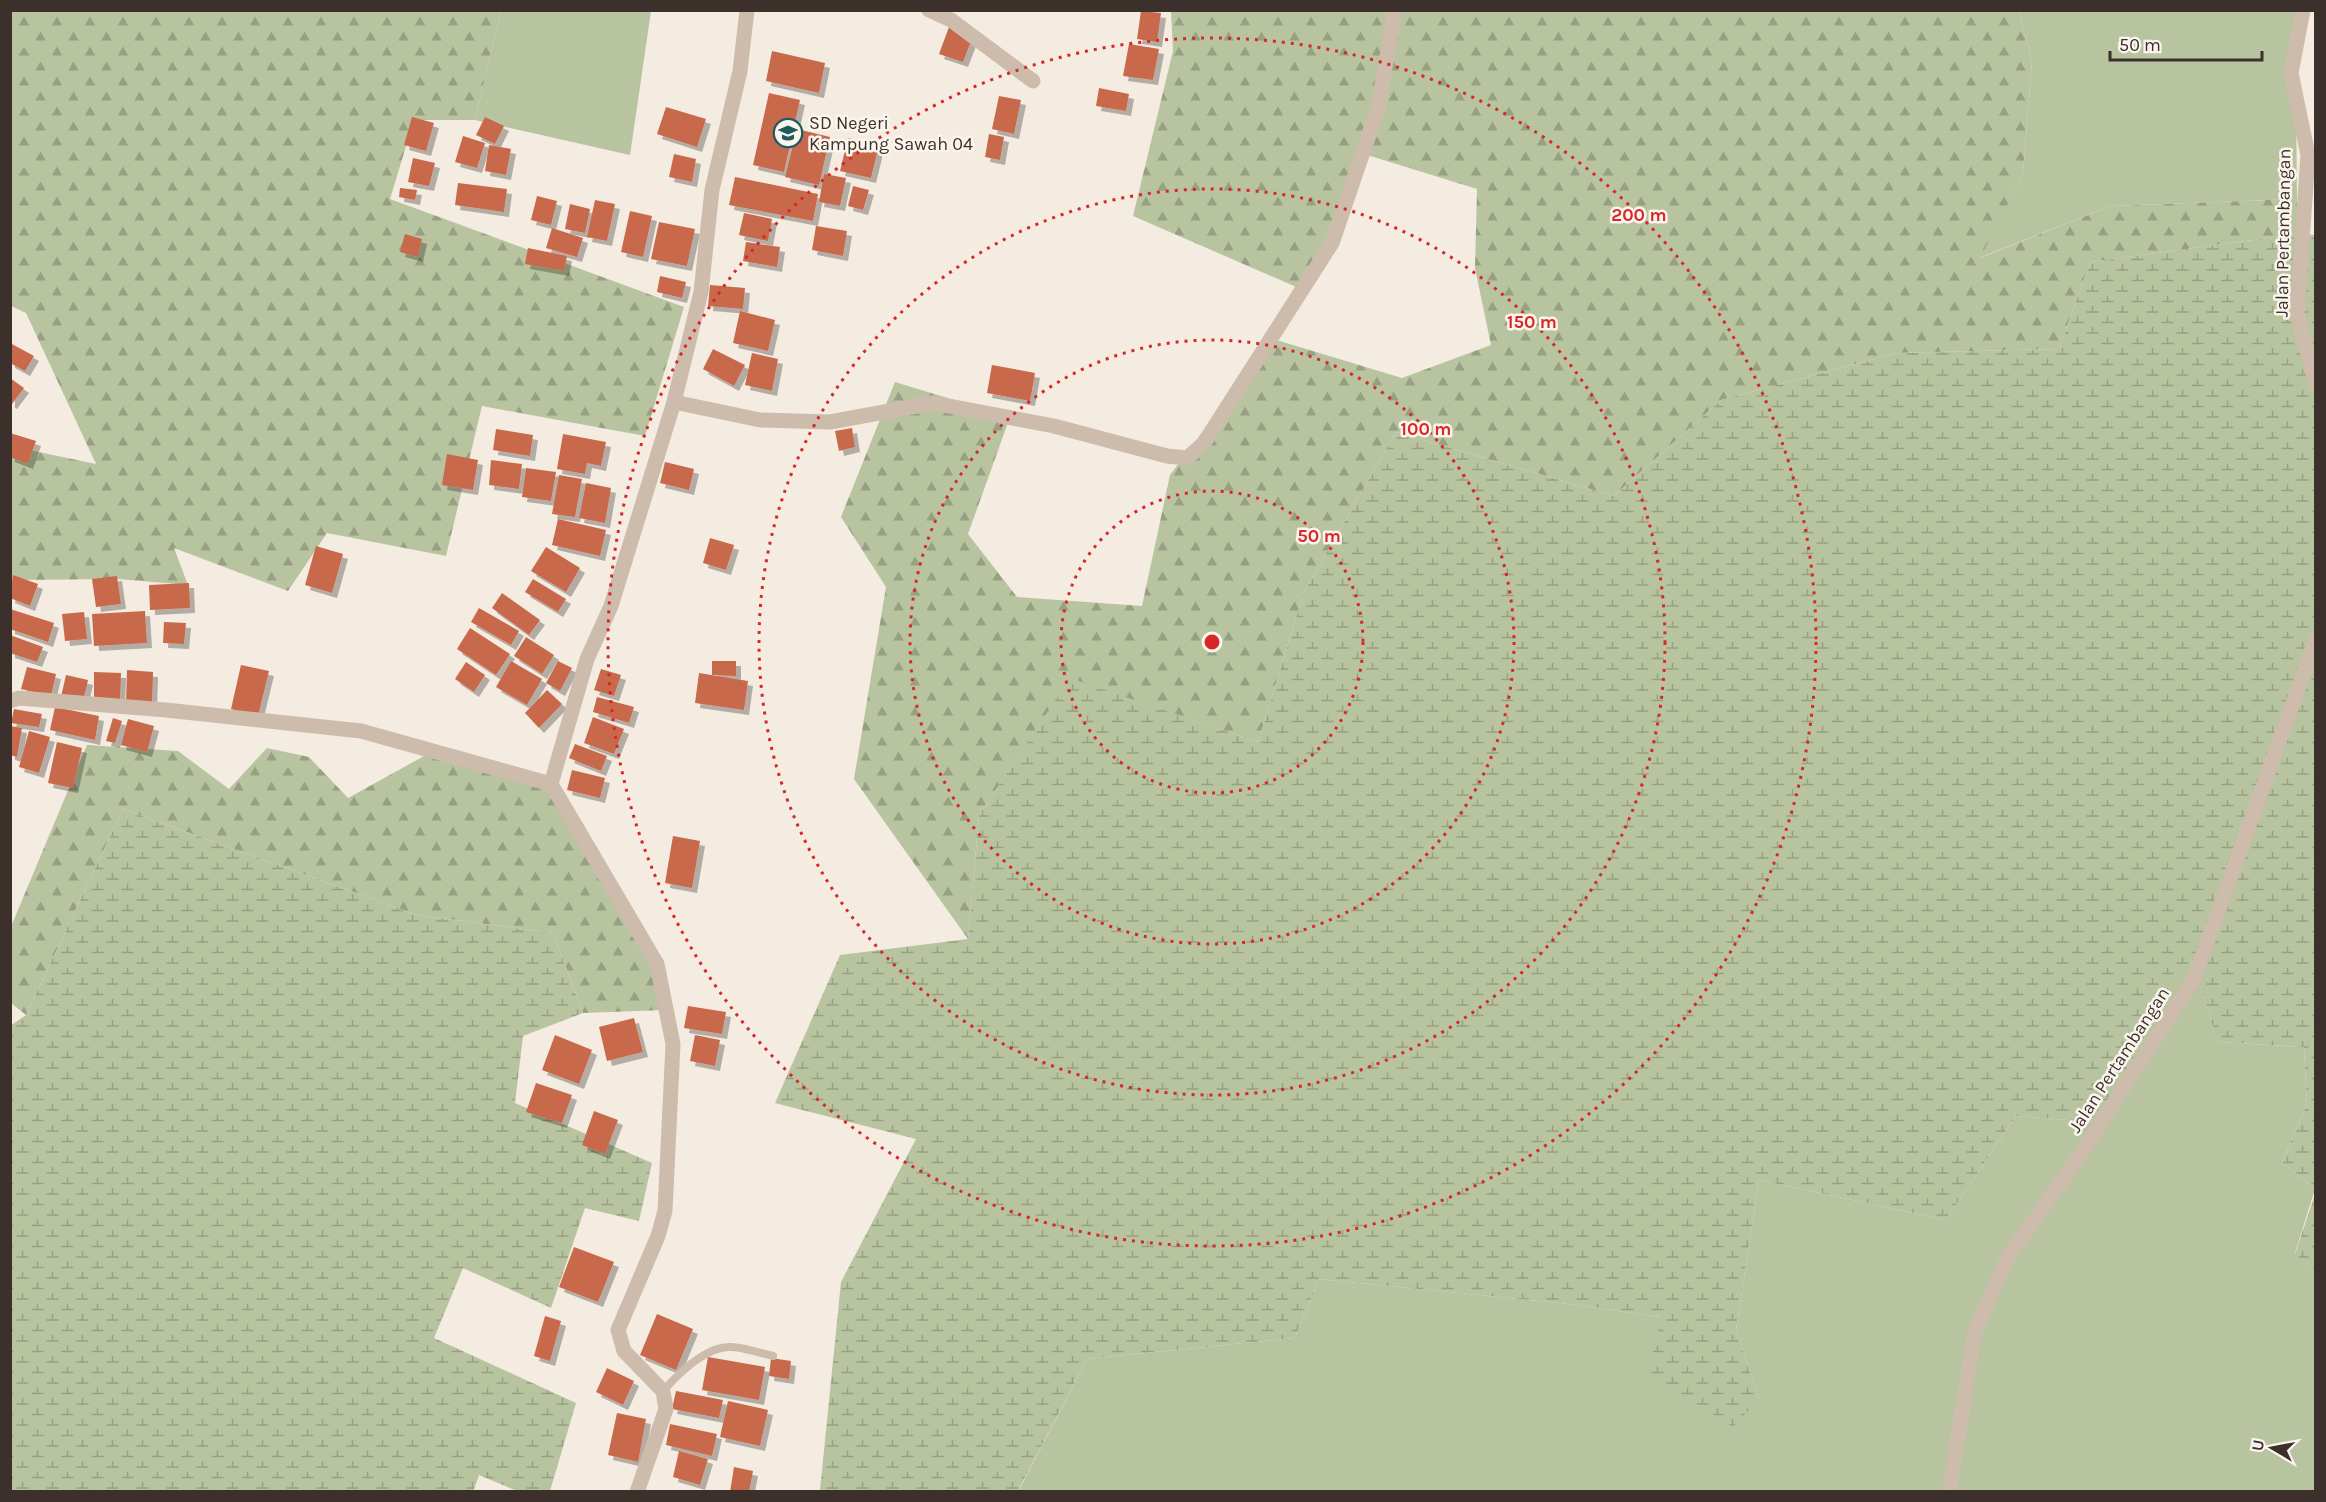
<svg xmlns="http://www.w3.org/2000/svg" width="2326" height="1502" viewBox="0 0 2326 1502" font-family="Karla,sans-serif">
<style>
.green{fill:#b8c4a0}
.forest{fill:url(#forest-firs)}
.wetland{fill:url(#wetland-marsh)}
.building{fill:#c8694b;filter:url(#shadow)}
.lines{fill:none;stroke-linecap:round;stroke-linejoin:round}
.service{stroke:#cdbbac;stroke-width:8}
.minor{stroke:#cdbbac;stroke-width:15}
.ring{fill:none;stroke:#d62828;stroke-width:3;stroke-dasharray:3 6}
.labels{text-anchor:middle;stroke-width:5;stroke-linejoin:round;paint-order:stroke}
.poi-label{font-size:18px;fill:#3b302b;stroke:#fbf5ee;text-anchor:start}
.street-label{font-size:18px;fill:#3b302b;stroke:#fbf5ee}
.centre{fill:#d62828;stroke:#fbf5ee;stroke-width:3}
.ring-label{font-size:18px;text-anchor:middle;font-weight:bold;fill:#d62828;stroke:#fbf5ee;stroke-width:5;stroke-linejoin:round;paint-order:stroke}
</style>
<defs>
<pattern id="forest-firs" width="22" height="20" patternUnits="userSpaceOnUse" patternTransform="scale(1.5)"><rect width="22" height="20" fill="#b8c4a0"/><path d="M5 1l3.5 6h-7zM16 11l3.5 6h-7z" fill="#97a083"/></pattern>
<pattern id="wetland-marsh" width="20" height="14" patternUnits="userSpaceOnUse" patternTransform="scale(1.5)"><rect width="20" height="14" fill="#b8c4a0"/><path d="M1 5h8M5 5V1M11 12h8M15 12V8" fill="none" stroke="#97a083"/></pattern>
<filter id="shadow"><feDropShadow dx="5" dy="5" stdDeviation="0" flood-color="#0004"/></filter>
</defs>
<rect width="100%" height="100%" fill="#f4ebe1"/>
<g class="green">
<path d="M 501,11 L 651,11 L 630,155 L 475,120 Z"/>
<path d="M 2019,11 L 2295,11 L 2297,199 L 2111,206 L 1979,258 L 2023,174 L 2032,61 Z"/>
<path d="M 2191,958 L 2218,1042 L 2304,1047 L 2307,1104 L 2282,1162 L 2315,1189 L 2295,1253 L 2315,1269 L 2315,1491 L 1018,1492 L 1087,1359 L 1295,1338 L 1319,1279 L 1569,1304 L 1661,1317 L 1759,1399 L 1736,1330 L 1759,1180 L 1946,1220 L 2016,1116 L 2095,1122 Z"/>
</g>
<g class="forest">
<path d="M 11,11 L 501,11 L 475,120 L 414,120 L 390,199 L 684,307 L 645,436 L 482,406 L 446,556 L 327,533 L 288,591 L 174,548 L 188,585 L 118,579 L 11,580 L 10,446 L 96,464 L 26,313 L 11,306 Z"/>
<path d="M 1171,11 L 2019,11 L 2032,61 L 2023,174 L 1980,258 L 2111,206 L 2297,199 L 2298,234 L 2090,262 L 2059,349 L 1897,353 L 1721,400 L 1614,496 L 1396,432 L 1304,592 L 1258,742 L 1070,679 L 979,815 L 968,939 L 854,779 L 886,587 L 841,517 L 895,382 L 1010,417 L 968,534 L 1017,597 L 1142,606 L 1170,475 L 1273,339 L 1402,378 L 1491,345 L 1475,268 L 1477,189 L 1364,154 L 1330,250 L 1301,289 L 1133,216 L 1173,51 Z"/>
<path d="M 87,745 L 178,751 L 229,789 L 267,748 L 309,757 L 348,798 L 435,750 L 542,782 L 655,950 L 665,1010 L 583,1013 L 553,933 L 417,915 L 123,809 L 26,1015 L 11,1003 L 10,929 Z"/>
</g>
<g class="wetland">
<path d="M 2297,234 L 2315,235 L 2315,1189 L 2282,1162 L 2307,1104 L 2304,1047 L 2218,1042 L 2191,959 L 2095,1122 L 2016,1116 L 1946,1220 L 1759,1180 L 1736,1330 L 1759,1399 L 1733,1427 L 1648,1373 L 1661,1317 L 1569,1304 L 1319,1279 L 1295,1338 L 1087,1359 L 1018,1491 L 820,1490 L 841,1282 L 916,1139 L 775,1103 L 840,955 L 968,939 L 979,815 L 1070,678 L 1258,742 L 1304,592 L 1396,432 L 1614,496 L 1721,400 L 1897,353 L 2059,349 L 2090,262 Z"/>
<path d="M 123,809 L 417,915 L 553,933 L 583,1013 L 523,1036 L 515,1103 L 652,1163 L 639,1221 L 585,1208 L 551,1308 L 463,1268 L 434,1338 L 576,1403 L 550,1491 L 517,1491 L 479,1475 L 473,1492 L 11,1491 L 10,1026 L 26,1015 Z"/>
<path d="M 2315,1194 L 2315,1269 L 2295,1254 Z"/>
</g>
<g class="building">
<path d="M 1141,11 L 1161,13 L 1157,42 L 1137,39 Z"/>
<path d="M 949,27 L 973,36 L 963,62 L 939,54 Z"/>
<path d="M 1129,44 L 1159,49 L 1153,80 L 1123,76 Z"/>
<path d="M 772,51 L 825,63 L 819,93 L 766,81 Z"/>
<path d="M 1099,88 L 1129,94 L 1126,111 L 1096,106 Z"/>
<path d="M 769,93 L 800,100 L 784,172 L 753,165 Z"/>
<path d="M 999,96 L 1021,100 L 1014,134 L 992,129 Z"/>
<path d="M 666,107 L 706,119 L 697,147 L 657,134 Z"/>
<path d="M 412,117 L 434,123 L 426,151 L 404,145 Z"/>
<path d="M 485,117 L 504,126 L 495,144 L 476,135 Z"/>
<path d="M 797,129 L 830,137 L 819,185 L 785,177 Z"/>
<path d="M 989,134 L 1004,137 L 1000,160 L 985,157 Z"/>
<path d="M 463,136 L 485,143 L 477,168 L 455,162 Z"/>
<path d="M 848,138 L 879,145 L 871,178 L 840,171 Z"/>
<path d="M 489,145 L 511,149 L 506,175 L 485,171 Z"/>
<path d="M 674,154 L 696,159 L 692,182 L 669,177 Z"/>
<path d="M 413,158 L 435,163 L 429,186 L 408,182 Z"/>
<path d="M 824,174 L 846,178 L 840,206 L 819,202 Z"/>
<path d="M 735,177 L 818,194 L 813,221 L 729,205 Z"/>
<path d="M 458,183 L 507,189 L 504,212 L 455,205 Z"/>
<path d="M 853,186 L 869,190 L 863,210 L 848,206 Z"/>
<path d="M 400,188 L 417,190 L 415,200 L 399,197 Z"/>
<path d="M 537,196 L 557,201 L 551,225 L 531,220 Z"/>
<path d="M 595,200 L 615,204 L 607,241 L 587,237 Z"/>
<path d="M 570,204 L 590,209 L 585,233 L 565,229 Z"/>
<path d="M 630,211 L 652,216 L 643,257 L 621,252 Z"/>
<path d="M 744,213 L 772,219 L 768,241 L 739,235 Z"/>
<path d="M 659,222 L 695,229 L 687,266 L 651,259 Z"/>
<path d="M 816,226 L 847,231 L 843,256 L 812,250 Z"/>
<path d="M 552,228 L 583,238 L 577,257 L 546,248 Z"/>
<path d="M 405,234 L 422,239 L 418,257 L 400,252 Z"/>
<path d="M 746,242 L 780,247 L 777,267 L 743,261 Z"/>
<path d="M 528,248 L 567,256 L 564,271 L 525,264 Z"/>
<path d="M 660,276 L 686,282 L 682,298 L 657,292 Z"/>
<path d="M 710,285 L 745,288 L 743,309 L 708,306 Z"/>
<path d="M 740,311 L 775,320 L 768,351 L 733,343 Z"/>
<path d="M 10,343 L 34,356 L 25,371 L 10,363 Z"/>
<path d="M 713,349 L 745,365 L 734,386 L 703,369 Z"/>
<path d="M 752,353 L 778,359 L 772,391 L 745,385 Z"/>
<path d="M 992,365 L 1035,373 L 1030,401 L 987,393 Z"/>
<path d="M 10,378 L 24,388 L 12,404 L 10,403 Z"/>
<path d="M 852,428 L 855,447 L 839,451 L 835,431 Z"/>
<path d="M 496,429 L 533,435 L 530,456 L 493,450 Z"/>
<path d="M 10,433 L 36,441 L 28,464 L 10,457 Z"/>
<path d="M 563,434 L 606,442 L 601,466 L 587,463 L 585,474 L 557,469 Z"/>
<path d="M 447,454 L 478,460 L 473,490 L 442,485 Z"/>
<path d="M 491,460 L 522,464 L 519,489 L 489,485 Z"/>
<path d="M 665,462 L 694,469 L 689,490 L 660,483 Z"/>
<path d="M 526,468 L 556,472 L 551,501 L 522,497 Z"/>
<path d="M 559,475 L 582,479 L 575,517 L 552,514 Z"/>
<path d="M 586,483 L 611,488 L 605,523 L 579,518 Z"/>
<path d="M 558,519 L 606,530 L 600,556 L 552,545 Z"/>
<path d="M 710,538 L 734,545 L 726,570 L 703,563 Z"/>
<path d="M 316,546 L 343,554 L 332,593 L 305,585 Z"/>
<path d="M 546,547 L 580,568 L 566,592 L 531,571 Z"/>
<path d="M 13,575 L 38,584 L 30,606 L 10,598 Z"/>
<path d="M 117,576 L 121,604 L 96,607 L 92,579 Z"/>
<path d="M 533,579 L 566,599 L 558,612 L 525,592 Z"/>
<path d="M 189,583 L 190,608 L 150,610 L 149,585 Z"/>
<path d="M 502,593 L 540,620 L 529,635 L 492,608 Z"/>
<path d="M 479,608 L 519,631 L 511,645 L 471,622 Z"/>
<path d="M 10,609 L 54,623 L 48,642 L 10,629 Z"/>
<path d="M 145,611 L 147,643 L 94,646 L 92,614 Z"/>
<path d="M 84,612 L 87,639 L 65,641 L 62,614 Z"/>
<path d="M 164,622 L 186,623 L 184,644 L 163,643 Z"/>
<path d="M 470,628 L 510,654 L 496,675 L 457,649 Z"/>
<path d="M 10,635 L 43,647 L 37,662 L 10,653 Z"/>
<path d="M 526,637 L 554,655 L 542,674 L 514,656 Z"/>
<path d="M 511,661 L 542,679 L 527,705 L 496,687 Z"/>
<path d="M 558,661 L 572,668 L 560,691 L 546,683 Z"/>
<path d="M 712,661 L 736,661 L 736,676 L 712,675 Z"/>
<path d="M 466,662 L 485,675 L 474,692 L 455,679 Z"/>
<path d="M 241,665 L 269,671 L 258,716 L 231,709 Z"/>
<path d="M 27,667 L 56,674 L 51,696 L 21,689 Z"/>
<path d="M 601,669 L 621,675 L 614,696 L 594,690 Z"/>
<path d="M 127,670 L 153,672 L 152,705 L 126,704 Z"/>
<path d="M 94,672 L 121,673 L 120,703 L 94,703 Z"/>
<path d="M 699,673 L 748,681 L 744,710 L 695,703 Z"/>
<path d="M 66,675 L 88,680 L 83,702 L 61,697 Z"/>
<path d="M 547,690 L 562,704 L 539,728 L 525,713 Z"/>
<path d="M 597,697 L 634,707 L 629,723 L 593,712 Z"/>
<path d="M 55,707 L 99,716 L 95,740 L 50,730 Z"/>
<path d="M 14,709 L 42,714 L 39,727 L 11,723 Z"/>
<path d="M 593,717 L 624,729 L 614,754 L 584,743 Z"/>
<path d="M 113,718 L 122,721 L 115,743 L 106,741 Z"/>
<path d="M 128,719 L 154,726 L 147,752 L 121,745 Z"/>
<path d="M 10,726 L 22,728 L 17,757 L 10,755 Z"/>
<path d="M 29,731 L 50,737 L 39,773 L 19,767 Z"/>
<path d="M 57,742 L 82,748 L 73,788 L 48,783 Z"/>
<path d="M 575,744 L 607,756 L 601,771 L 569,758 Z"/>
<path d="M 572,770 L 605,778 L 600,798 L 567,790 Z"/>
<path d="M 673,836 L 700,841 L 692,888 L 665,883 Z"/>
<path d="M 688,1006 L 726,1012 L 722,1034 L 684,1028 Z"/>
<path d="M 634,1018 L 643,1052 L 607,1061 L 599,1027 Z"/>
<path d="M 555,1035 L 592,1050 L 579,1084 L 542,1070 Z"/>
<path d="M 695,1035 L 720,1040 L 715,1066 L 690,1061 Z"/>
<path d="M 536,1083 L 572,1095 L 562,1123 L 526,1112 Z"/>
<path d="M 594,1111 L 618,1120 L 605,1154 L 582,1145 Z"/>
<path d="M 574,1247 L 614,1262 L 598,1302 L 559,1287 Z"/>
<path d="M 657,1314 L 693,1329 L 676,1370 L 640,1355 Z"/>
<path d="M 545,1316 L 561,1321 L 550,1361 L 534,1356 Z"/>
<path d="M 708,1357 L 765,1367 L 759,1400 L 702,1390 Z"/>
<path d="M 771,1358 L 791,1361 L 789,1379 L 769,1376 Z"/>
<path d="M 607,1368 L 634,1381 L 623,1405 L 596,1392 Z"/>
<path d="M 676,1391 L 723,1400 L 719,1418 L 672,1409 Z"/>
<path d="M 728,1401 L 768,1410 L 760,1446 L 720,1437 Z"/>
<path d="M 617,1413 L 646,1419 L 638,1462 L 608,1455 Z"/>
<path d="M 670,1424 L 717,1434 L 712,1456 L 666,1445 Z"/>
<path d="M 679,1451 L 708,1459 L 700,1485 L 673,1477 Z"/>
<path d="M 734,1467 L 753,1471 L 749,1492 L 730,1492 Z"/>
</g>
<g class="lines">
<path class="service" d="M 663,1391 C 678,1374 707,1345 732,1347 C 746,1348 760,1353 773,1356"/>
<g class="minor">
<path d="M 929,10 L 951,20 L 1033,81"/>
<path d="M 2303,10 L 2291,73 L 2308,155 L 2297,314 L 2316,384"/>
<path d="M 674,402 L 760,420 L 830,422 L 933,403 L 1054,426 L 1167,456 L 1187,458 L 1204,443 L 1332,243 L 1378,108 L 1395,10"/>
<path d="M 10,701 L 19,698 L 166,710 L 361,731 L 551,784"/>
<path d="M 637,1492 L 666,1409 L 663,1391 L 624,1351 L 618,1330 L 658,1236 L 665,1211 L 673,1044 L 657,964 L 551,784 L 587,659 L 611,606 L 674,402 L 701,292 L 712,190 L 740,71 L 747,10"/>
<path d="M 1949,1492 L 1975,1331 L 2008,1257 L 2076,1161 L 2194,979 L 2316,639"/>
</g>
</g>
<g class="ring">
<circle cx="1212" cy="642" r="151"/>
<circle cx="1212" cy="642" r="302"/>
<circle cx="1212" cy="642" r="453"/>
<circle cx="1212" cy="642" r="604"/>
</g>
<defs>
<g id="school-ring" transform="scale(1.5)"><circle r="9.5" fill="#fbf5ee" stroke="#1f5a5e" stroke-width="1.5"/><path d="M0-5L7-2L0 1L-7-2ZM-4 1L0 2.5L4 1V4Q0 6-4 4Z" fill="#1f5a5e"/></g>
</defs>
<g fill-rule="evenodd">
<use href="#school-ring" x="788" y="133"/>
</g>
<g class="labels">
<g class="poi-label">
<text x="809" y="129">SD Negeri<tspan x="809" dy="21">Kampung Sawah 04</tspan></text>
</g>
<g class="street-label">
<text transform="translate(2283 233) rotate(-89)" y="6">Jalan Pertambangan</text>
<text transform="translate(2119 1060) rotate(-57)" y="6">Jalan Pertambangan</text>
</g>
</g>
<circle cx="1212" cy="642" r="9" class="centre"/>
<g class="ring-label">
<text x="1639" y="221">200 m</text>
<text x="1532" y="328">150 m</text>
<text x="1426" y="435">100 m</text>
<text x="1319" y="542">50 m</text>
</g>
<rect width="2326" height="1502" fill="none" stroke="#3b302b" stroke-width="24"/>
<g transform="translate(2272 1448) rotate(280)" stroke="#fbf5ee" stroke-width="4.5" paint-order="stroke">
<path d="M0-4.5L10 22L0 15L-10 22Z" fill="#3b302b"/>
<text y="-9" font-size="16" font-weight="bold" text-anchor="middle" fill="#3b302b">U</text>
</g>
<path d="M2110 51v9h152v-9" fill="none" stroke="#3b302b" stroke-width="3"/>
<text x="2119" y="51" font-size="18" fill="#3b302b" stroke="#fbf5ee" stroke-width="4.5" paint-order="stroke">50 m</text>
</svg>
